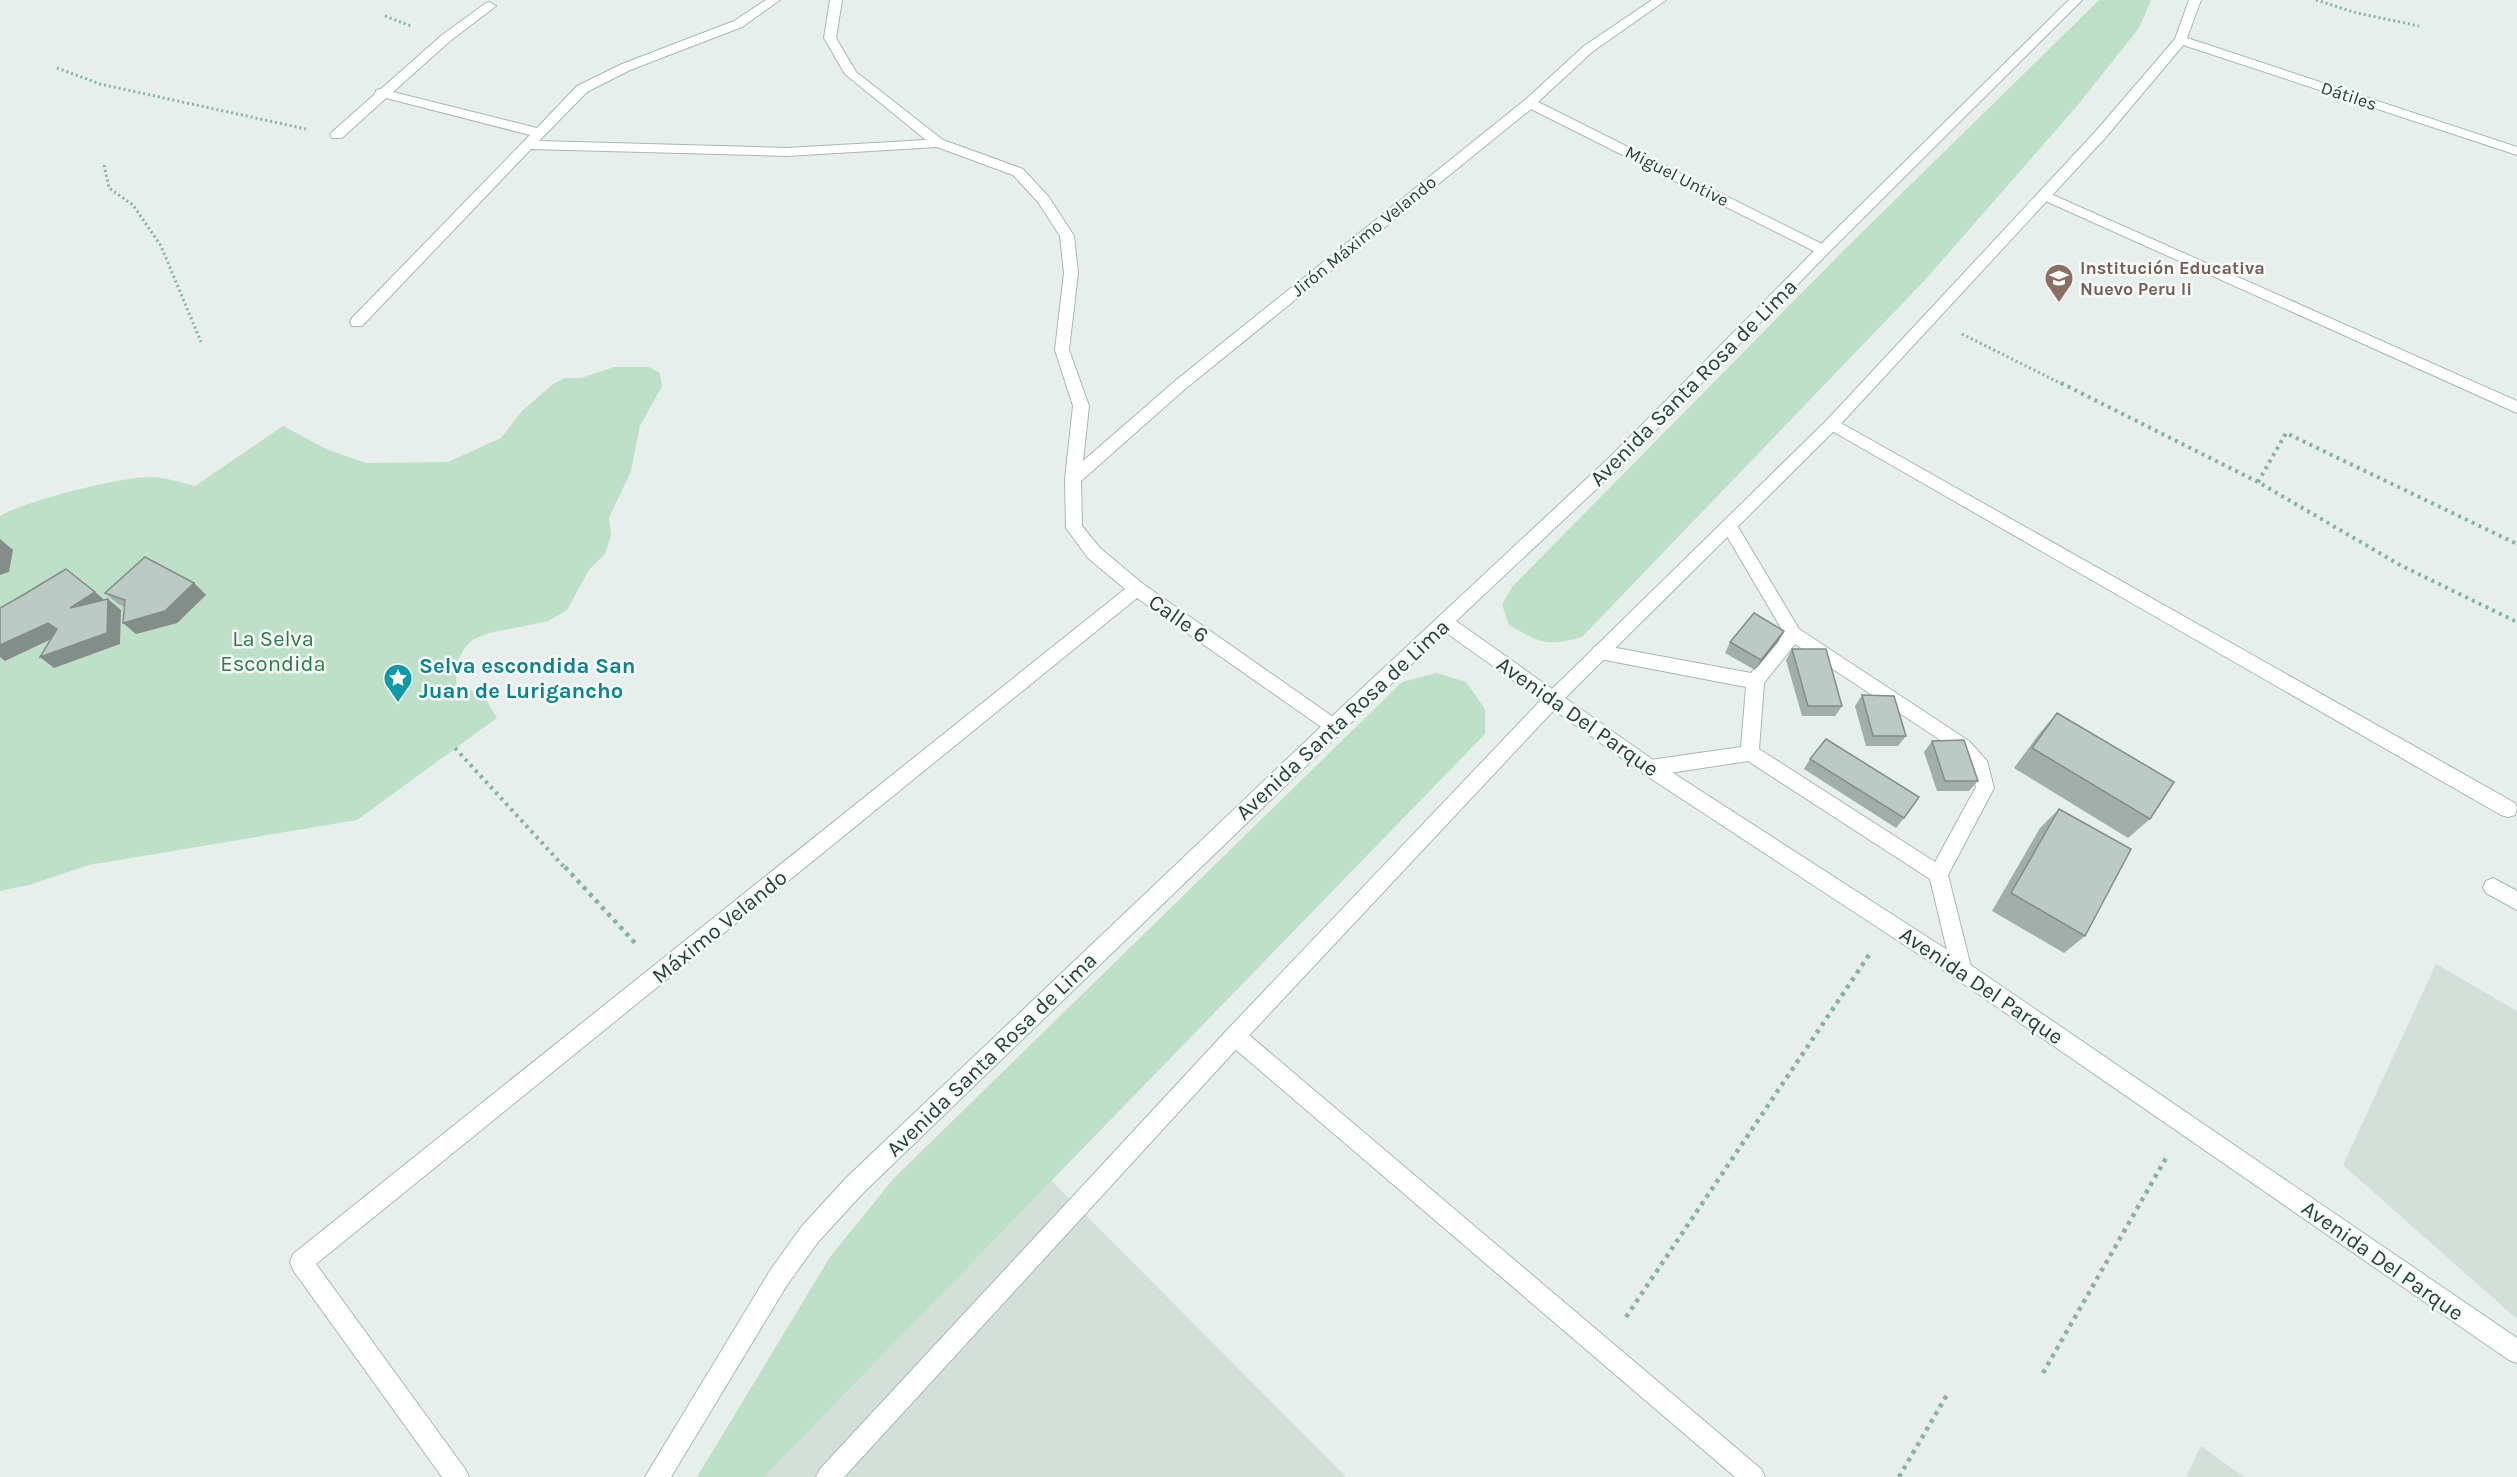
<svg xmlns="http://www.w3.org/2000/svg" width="2517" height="1477" viewBox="0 0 2517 1477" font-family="Karla,sans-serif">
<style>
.built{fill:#d4dfda}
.green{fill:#bfe0c8}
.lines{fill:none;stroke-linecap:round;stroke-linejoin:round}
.lane-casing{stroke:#a8b8b2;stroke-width:2}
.street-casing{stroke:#a8b8b2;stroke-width:2}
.secondary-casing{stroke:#a4bbb3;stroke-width:2}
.path-far2{stroke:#86b3a5;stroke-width:3;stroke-dasharray:2 3;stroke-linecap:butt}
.path-far1{stroke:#86b3a5;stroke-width:4;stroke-dasharray:3 4.5;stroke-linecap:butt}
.path{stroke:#86b3a5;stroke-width:4.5;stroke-dasharray:4 5;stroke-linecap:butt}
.lane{fill:#fff;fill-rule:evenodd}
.street{fill:#fff;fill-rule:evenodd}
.secondary{fill:#fff;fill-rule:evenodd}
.wall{fill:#a1aea9}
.shaded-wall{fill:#838d89}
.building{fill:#bbcac4;stroke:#838d89;stroke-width:1.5}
.labels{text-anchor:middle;stroke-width:5;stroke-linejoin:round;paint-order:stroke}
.far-street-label{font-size:18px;fill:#24423a;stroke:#f7fbf9}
.far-education-label{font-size:18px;font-weight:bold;fill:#785e54;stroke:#f7fbf9;text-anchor:start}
.street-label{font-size:22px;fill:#24423a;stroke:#f7fbf9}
.park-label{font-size:22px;fill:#2d7a4b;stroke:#f7fbf9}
.culture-label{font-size:22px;font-weight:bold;fill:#0d838f;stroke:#f7fbf9;text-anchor:start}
</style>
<rect width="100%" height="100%" fill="#e6efeb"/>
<g class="built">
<path d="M 2436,964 L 2517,1011 L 2517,1319 L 2343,1165 Z"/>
<path d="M 1023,1152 L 1346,1477 L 723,1477 Z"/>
<path d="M 2201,1446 L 2244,1477 L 2186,1477 Z"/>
</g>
<g class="green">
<path d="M 2099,0 L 2151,0 L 2139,28 L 2077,106 L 1925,280 L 1582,637 C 1546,647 1540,643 1509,625 L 1502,605 L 1512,587 L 1848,246 Z"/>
<path d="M 614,367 L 649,367 L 660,373 L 662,386 L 640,426 L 631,471 L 609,518 L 611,535 L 605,554 L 589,570 L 567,610 L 548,621 L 489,633 L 472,640 L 464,649 L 457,662 L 456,684 L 484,696 L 497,718 L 357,820 L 89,865 L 29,885 L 0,891 L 0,516 C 24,501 126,475 154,477 C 167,478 182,483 195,486 L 283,426 L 326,449 L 366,463 L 448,462 L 501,438 L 523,410 L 553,384 L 565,378 L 581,378 Z"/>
<path d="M 1437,673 L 1466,682 L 1485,709 L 1485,734 L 764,1477 L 697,1477 L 830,1257 L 894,1178 L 1402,682 Z"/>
</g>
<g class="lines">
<g class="lane-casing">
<path id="lane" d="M 1729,520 L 1735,522 L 1799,629 L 1969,741 L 1987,761 L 1994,788 L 1948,875 L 1972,971 L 1969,978 L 1962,980 L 1955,978 L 1952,971 L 1930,879 L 1748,761 L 1650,776 L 1644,774 L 1641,768 L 1644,762 L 1650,760 L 1741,747 L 1746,687 L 1600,659 L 1594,657 L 1591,652 L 1594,647 L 1600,645 L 1751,673 L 1784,633 L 1721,526 L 1723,522 ZM 1795,644 L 1957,751 L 1972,770 L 1976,787 L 1935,862 L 1759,749 L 1764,683 Z"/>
</g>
<g class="street-casing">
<g id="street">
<path d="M 766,0 L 780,0 L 742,27 L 630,70 L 587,92 L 539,141 L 787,148 L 926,140 L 845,74 L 824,38 L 830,0 L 842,0 L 836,38 L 856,72 L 943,140 L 1023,169 L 1048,196 L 1074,236 L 1078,273 L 1069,350 L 1089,406 L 1083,461 L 1175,381 L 1525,100 L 1584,46 L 1652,0 L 1666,0 L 1592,52 L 1538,102 L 1828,247 L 1830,250 L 1823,255 L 1818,253 L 1531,109 L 1185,389 L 1081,481 L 1082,526 L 1100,548 L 1143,584 L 1339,721 L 1342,726 L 1339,731 L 1333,734 L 1327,731 L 1137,598 L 316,1264 L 465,1469 L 469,1477 L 442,1477 L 293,1270 L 290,1262 L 293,1254 L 1125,589 L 1088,558 L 1066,528 L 1065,479 L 1073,406 L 1055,350 L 1064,273 L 1060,236 L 1038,202 L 1013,175 L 937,147 L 787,156 L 531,149 L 362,326 L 352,326 L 350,322 L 352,318 L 530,135 L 386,98 L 342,138 L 332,138 L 330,135 L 332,132 L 375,94 L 376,90 L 381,89 L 442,35 L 486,3 L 490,2 L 496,6 L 450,41 L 393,92 L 537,128 L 577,86 L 622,64 L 734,21 Z"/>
<path d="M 2181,36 L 2517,147 L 2517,155 L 2177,43 L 2175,40 L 2177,37 Z"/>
<path d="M 2044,191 L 2517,401 L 2517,413 L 2039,198 L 2037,195 L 2039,192 Z"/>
<path d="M 1832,418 L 2515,803 L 2517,808 L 2515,815 L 2508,817 L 2501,815 L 1827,428 L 1824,424 L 1827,420 Z"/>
<path d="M 2493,878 L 2517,891 L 2517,910 L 2486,893 L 2483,887 L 2486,881 Z"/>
<path d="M 1235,1026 L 1242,1029 L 1761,1469 L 1765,1477 L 1735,1477 L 1228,1043 L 1225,1036 L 1228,1029 Z"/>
</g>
</g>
<g class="secondary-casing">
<path id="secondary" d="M 2069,0 L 2082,0 L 1828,253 L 1623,464 L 1456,621 L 1552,689 L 1827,420 L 2096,131 L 2175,39 L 2189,0 L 2201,0 L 2185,43 L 2106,137 L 1837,428 L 1565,698 L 1656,762 L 1969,964 L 2517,1338 L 2517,1363 L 2509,1360 L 1955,978 L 1644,774 L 1554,710 L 1242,1043 L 844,1477 L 816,1477 L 820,1469 L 1228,1029 L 1541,700 L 1445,632 L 862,1194 L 818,1242 L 787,1285 L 671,1477 L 645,1477 L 771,1269 L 802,1226 L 846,1178 L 1327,721 L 1611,456 L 1818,247 Z"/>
</g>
<g class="path-far2">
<path d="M 2316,0 L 2357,13 L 2419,26"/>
<path d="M 385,16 L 411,26"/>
<path d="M 57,68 L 100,84 L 306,129"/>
<path d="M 104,165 L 109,188 L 133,205 L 161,246 L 201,342"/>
<path d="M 1962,334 L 2064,385"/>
</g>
<g class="path-far1">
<path d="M 2061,383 L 2258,482 L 2400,565 L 2515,621"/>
<path d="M 2258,482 L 2286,433 L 2517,544"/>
<path d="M 455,748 L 566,869"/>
</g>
<g class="path">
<path d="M 565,867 L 637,945"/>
<path d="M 1626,1317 L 1869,955"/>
<path d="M 2043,1373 L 2166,1158"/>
<path d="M 1899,1477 L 1948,1393"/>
</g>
<use href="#lane" class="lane"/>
<use href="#street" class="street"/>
<use href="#secondary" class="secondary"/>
</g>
<g class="wall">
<path d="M 194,583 L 206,595 L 177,623 L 136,634 L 125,607 L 118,604 L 105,593 Z"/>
<path d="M 1784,631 L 1778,642 L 1755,670 L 1725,653 L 1730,642 Z"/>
<path d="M 1792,649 L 1842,706 L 1835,716 L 1802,716 L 1786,660 Z"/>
<path d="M 1862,695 L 1906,736 L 1898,746 L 1866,746 L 1855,706 Z"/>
<path d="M 2057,713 L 2150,819 L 2128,838 L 2014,768 L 2039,734 Z"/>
<path d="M 1932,741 L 1978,781 L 1969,791 L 1937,791 L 1924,752 Z"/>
<path d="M 1810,759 L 1904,818 L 1896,828 L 1804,769 Z"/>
<path d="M 2059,809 L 2085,936 L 2064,953 L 1992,911 L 2040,828 Z"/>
</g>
<g class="shaded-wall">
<path d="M 0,539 L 13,550 L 9,572 L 0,575 Z"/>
<path d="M 194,583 L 206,595 L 177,623 L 136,634 L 123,623 Z"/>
<path d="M 95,592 L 108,603 L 70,608 Z"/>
<path d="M 108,599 L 121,610 L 120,644 L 54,668 L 40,657 Z"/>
<path d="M 48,623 L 62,634 L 5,661 L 0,657 L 0,645 Z"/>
<path d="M 1784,631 L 1778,642 L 1755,670 L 1761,660 Z"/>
</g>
<g class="building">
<path d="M 145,557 L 194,583 L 165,611 L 123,623 L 125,600 L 105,593 Z"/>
<path d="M 66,569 L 95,592 L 70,608 L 108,599 L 107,633 L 40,657 L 57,629 L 48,623 L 0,645 L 0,608 L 23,595 Z"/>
<path d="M 1754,613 L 1784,631 L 1761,660 L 1730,642 Z"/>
<path d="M 1792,649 L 1826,649 L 1842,706 L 1808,706 Z"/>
<path d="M 1862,695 L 1894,696 L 1906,736 L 1873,736 Z"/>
<path d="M 2057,713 L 2174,782 L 2150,819 L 2032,748 Z"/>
<path d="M 1826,739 L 1919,797 L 1904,818 L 1810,759 Z"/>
<path d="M 1964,740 L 1978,781 L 1945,781 L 1932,741 Z"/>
<path d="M 2059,809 L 2131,849 L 2085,936 L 2011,893 Z"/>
</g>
<defs>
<g id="school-pin" transform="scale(1.5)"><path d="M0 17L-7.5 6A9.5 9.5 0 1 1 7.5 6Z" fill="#8d6e63" stroke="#f7fbf9"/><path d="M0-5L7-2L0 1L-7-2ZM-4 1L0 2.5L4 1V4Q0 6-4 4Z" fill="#fff"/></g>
<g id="sight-pin" transform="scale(1.5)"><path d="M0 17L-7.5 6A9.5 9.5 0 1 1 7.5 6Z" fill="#0f9aa8" stroke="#f7fbf9"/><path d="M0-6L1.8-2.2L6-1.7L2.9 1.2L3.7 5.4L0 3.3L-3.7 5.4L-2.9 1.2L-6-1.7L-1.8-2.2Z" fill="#fff"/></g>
</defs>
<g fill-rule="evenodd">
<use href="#school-pin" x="2059" y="278"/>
<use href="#sight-pin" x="398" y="678"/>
</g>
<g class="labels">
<g class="far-street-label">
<text transform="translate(2349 96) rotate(18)" y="6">Dátiles</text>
<text transform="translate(1677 176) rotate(27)" y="6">Miguel Untive</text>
<text transform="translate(1364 236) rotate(-39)" y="6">Jirón Máximo Velando</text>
</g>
<g class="far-education-label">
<text x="2080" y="274">Institución Educativa<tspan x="2080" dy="21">Nuevo Peru Ii</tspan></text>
</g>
<g class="street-label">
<text transform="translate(1693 382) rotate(-45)" y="8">Avenida Santa Rosa de Lima</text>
<text transform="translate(1179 618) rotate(35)" y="8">Calle 6</text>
<text transform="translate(1578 716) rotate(35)" y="8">Avenida Del Parque</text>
<text transform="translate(1342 719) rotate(-43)" y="8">Avenida Santa Rosa de Lima</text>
<text transform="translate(719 926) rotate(-39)" y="8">Máximo Velando</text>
<text transform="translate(1982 985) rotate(34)" y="8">Avenida Del Parque</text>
<text transform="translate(991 1054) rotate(-44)" y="8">Avenida Santa Rosa de Lima</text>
<text transform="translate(2383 1260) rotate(35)" y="8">Avenida Del Parque</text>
</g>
<g class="park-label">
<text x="273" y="646">La Selva<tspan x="273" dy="25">Escondida</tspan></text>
</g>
<g class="culture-label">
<text x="419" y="673">Selva escondida San<tspan x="419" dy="25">Juan de Lurigancho</tspan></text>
</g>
</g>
</svg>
